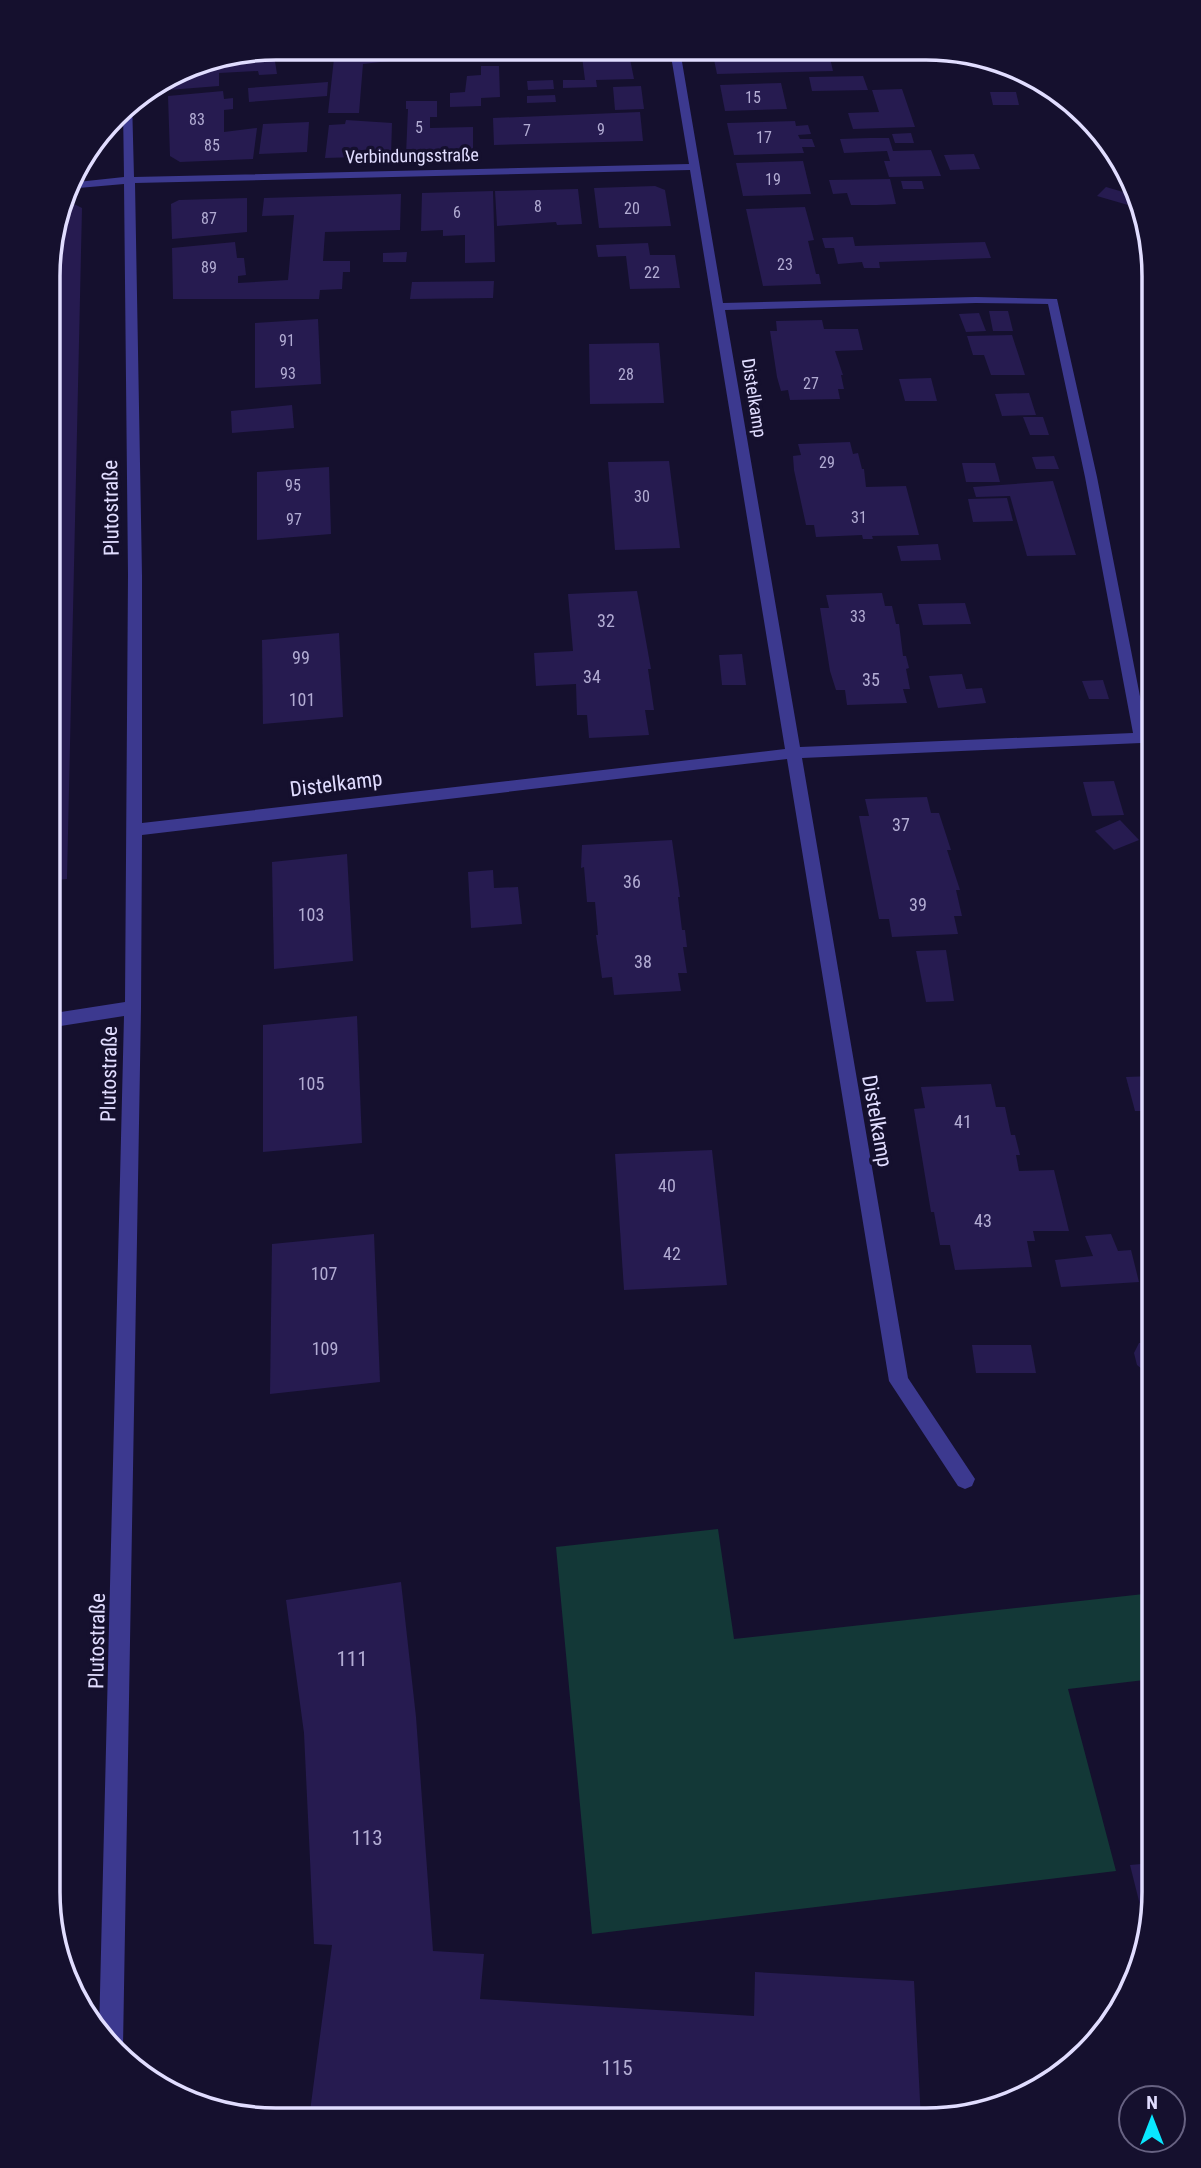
<svg xmlns="http://www.w3.org/2000/svg" width="1201" height="2168" viewBox="0 0 1201 2168" font-family="'Roboto Condensed',sans-serif">
<style>
.green{fill:#133837}
.building{fill:#261b50}
.lines{fill:none;stroke-linecap:round;stroke-linejoin:round}
.minor{fill:#3c398f;fill-rule:evenodd}
.labels{text-anchor:middle;stroke-width:7;stroke-linejoin:round;paint-order:stroke}
.far-number-label{font-size:16px;fill:#b2acd3}
.far-street-label{font-size:18px;fill:#e1ddff;stroke:#15102e}
.number-label{font-size:18px;fill:#b2acd3}
.street-label{font-size:21px;fill:#e1ddff;stroke:#15102e}
.near-number-label{font-size:21px;fill:#b2acd3}
.rim{fill:none;stroke:#e1ddff;stroke-width:3.5}
</style>
<rect width="100%" height="100%" fill="#15102e"/>
<path class="green" d="M 718,1529 L 734,1639 L 1153,1593 L 1153,1679 L 1068,1689 L 1116,1871 L 592,1934 L 556,1547 Z"/>
<g class="building">
<path d="M 407,48 L 407,59 L 363,64 L 359,113 L 328,113 L 335,49 Z"/>
<path d="M 581,49 L 628,49 L 634,79 L 596,80 L 597,87 L 563,88 L 563,80 L 585,80 Z"/>
<path d="M 712,50 L 766,50 L 769,60 L 830,58 L 833,71 L 717,74 Z"/>
<path d="M 826,51 L 880,51 L 880,53 L 828,55 Z"/>
<path d="M 274,55 L 277,74 L 259,75 L 258,71 L 219,73 L 219,86 L 168,90 L 167,78 L 189,65 L 213,60 Z"/>
<path d="M 481,66 L 499,66 L 500,97 L 481,98 L 481,106 L 450,107 L 450,93 L 465,92 L 467,76 L 481,75 Z"/>
<path d="M 863,76 L 868,90 L 812,91 L 809,77 Z"/>
<path d="M 553,80 L 554,89 L 528,90 L 527,81 Z"/>
<path d="M 328,82 L 327,96 L 249,102 L 248,88 Z"/>
<path d="M 781,83 L 787,109 L 725,111 L 720,85 Z"/>
<path d="M 641,86 L 644,109 L 615,110 L 613,87 Z"/>
<path d="M 902,89 L 915,127 L 853,129 L 848,113 L 879,112 L 872,90 Z"/>
<path d="M 223,91 L 224,99 L 233,98 L 233,109 L 224,110 L 224,132 L 257,128 L 253,159 L 180,162 L 170,156 L 168,96 Z"/>
<path d="M 990,92 L 1016,92 L 1019,105 L 993,105 Z"/>
<path d="M 555,95 L 556,102 L 527,103 L 527,96 Z"/>
<path d="M 406,101 L 437,101 L 437,117 L 430,117 L 430,128 L 473,127 L 473,153 L 406,155 L 408,109 L 406,109 Z"/>
<path d="M 640,112 L 643,141 L 494,145 L 493,118 Z"/>
<path d="M 346,120 L 392,123 L 391,156 L 325,158 L 329,125 L 345,124 Z"/>
<path d="M 795,121 L 796,126 L 808,125 L 811,134 L 798,135 L 800,139 L 812,139 L 815,147 L 802,147 L 804,153 L 734,155 L 727,123 Z"/>
<path d="M 309,122 L 307,152 L 259,154 L 263,124 Z"/>
<path d="M 911,133 L 914,143 L 895,143 L 892,134 Z"/>
<path d="M 870,138 L 889,138 L 893,151 L 931,150 L 941,176 L 889,177 L 884,161 L 890,161 L 887,151 L 844,153 L 840,139 Z"/>
<path d="M 974,154 L 980,169 L 950,170 L 944,155 Z"/>
<path d="M 803,161 L 811,194 L 743,196 L 736,163 Z"/>
<path d="M 890,179 L 896,204 L 877,205 L 851,205 L 847,193 L 833,194 L 829,180 Z"/>
<path d="M 901,181 L 922,181 L 924,189 L 903,189 Z"/>
<path d="M 655,186 L 665,190 L 671,226 L 599,228 L 594,188 Z"/>
<path d="M 1106,187 L 1137,196 L 1128,205 L 1097,196 Z"/>
<path d="M 578,189 L 582,224 L 557,225 L 556,222 L 497,226 L 495,191 Z"/>
<path d="M 493,191 L 495,262 L 465,263 L 465,235 L 443,236 L 443,230 L 421,231 L 422,193 Z"/>
<path d="M 401,194 L 400,230 L 325,232 L 323,261 L 350,261 L 350,272 L 343,272 L 342,289 L 320,290 L 319,299 L 173,299 L 172,248 L 235,242 L 237,258 L 244,258 L 246,275 L 238,276 L 238,283 L 288,280 L 294,215 L 262,216 L 264,198 Z"/>
<path d="M 247,198 L 247,232 L 172,239 L 171,204 L 179,200 Z"/>
<path d="M 68,201 L 82,208 L 67,879 L 56,880 L 55,967 L 48,971 L 49,246 L 63,202 Z"/>
<path d="M 805,207 L 814,240 L 808,241 L 816,274 L 819,274 L 821,284 L 763,286 L 746,209 Z"/>
<path d="M 853,237 L 855,246 L 985,242 L 991,258 L 879,262 L 880,268 L 864,268 L 862,262 L 838,264 L 834,248 L 825,248 L 822,238 Z"/>
<path d="M 648,243 L 650,255 L 675,255 L 680,288 L 630,289 L 626,256 L 598,257 L 596,245 Z"/>
<path d="M 407,252 L 406,262 L 383,262 L 383,253 Z"/>
<path d="M 494,281 L 493,298 L 410,299 L 412,282 Z"/>
<path d="M 989,311 L 1008,311 L 1013,331 L 993,331 Z"/>
<path d="M 979,313 L 986,331 L 966,332 L 959,314 Z"/>
<path d="M 318,319 L 321,384 L 255,388 L 255,323 Z"/>
<path d="M 822,320 L 824,329 L 858,329 L 863,350 L 835,351 L 843,375 L 841,375 L 844,389 L 838,389 L 840,399 L 790,400 L 788,390 L 781,391 L 777,377 L 770,331 L 777,331 L 776,321 Z"/>
<path d="M 1012,335 L 1025,375 L 991,375 L 984,355 L 973,355 L 967,336 Z"/>
<path d="M 659,343 L 664,403 L 590,404 L 589,344 Z"/>
<path d="M 931,378 L 937,401 L 905,401 L 899,379 Z"/>
<path d="M 1029,393 L 1036,415 L 1002,416 L 995,394 Z"/>
<path d="M 292,405 L 294,428 L 232,433 L 231,411 Z"/>
<path d="M 1023,417 L 1043,417 L 1049,435 L 1030,435 Z"/>
<path d="M 850,442 L 853,454 L 858,453 L 862,469 L 864,469 L 866,487 L 906,486 L 919,535 L 872,536 L 873,539 L 863,539 L 862,535 L 816,537 L 814,525 L 806,525 L 794,470 L 793,456 L 801,455 L 798,444 Z"/>
<path d="M 1054,456 L 1059,469 L 1036,469 L 1032,457 Z"/>
<path d="M 669,461 L 680,548 L 615,550 L 608,462 Z"/>
<path d="M 962,463 L 995,463 L 1000,482 L 966,482 Z"/>
<path d="M 329,467 L 331,534 L 257,540 L 257,472 Z"/>
<path d="M 1053,481 L 1076,555 L 1027,556 L 1010,496 L 976,497 L 973,487 Z"/>
<path d="M 1007,498 L 1013,521 L 973,522 L 968,499 Z"/>
<path d="M 938,544 L 941,560 L 901,561 L 897,546 Z"/>
<path d="M 637,591 L 651,669 L 648,669 L 654,710 L 645,710 L 649,735 L 589,738 L 587,715 L 577,715 L 576,684 L 536,686 L 534,653 L 573,651 L 568,594 Z"/>
<path d="M 882,593 L 885,606 L 892,606 L 896,624 L 899,624 L 903,656 L 906,656 L 909,668 L 906,669 L 910,689 L 903,689 L 907,703 L 847,705 L 845,690 L 836,690 L 830,671 L 820,608 L 829,608 L 826,595 Z"/>
<path d="M 965,603 L 971,624 L 923,625 L 918,604 Z"/>
<path d="M 339,633 L 343,717 L 263,724 L 262,640 Z"/>
<path d="M 742,654 L 746,685 L 722,685 L 719,655 Z"/>
<path d="M 962,674 L 966,689 L 982,688 L 986,703 L 938,708 L 929,676 Z"/>
<path d="M 1103,680 L 1109,699 L 1089,699 L 1082,681 Z"/>
<path d="M 1114,781 L 1124,815 L 1092,816 L 1083,782 Z"/>
<path d="M 927,797 L 931,813 L 939,813 L 951,850 L 947,850 L 960,890 L 956,890 L 962,916 L 954,916 L 958,934 L 892,937 L 889,919 L 879,919 L 859,816 L 869,816 L 865,799 Z"/>
<path d="M 1120,820 L 1139,840 L 1114,850 L 1095,831 Z"/>
<path d="M 672,840 L 680,897 L 678,897 L 682,930 L 685,930 L 687,947 L 683,947 L 687,973 L 678,973 L 681,991 L 614,995 L 612,977 L 602,978 L 596,935 L 598,935 L 595,902 L 587,902 L 584,867 L 581,868 L 582,845 Z"/>
<path d="M 347,854 L 353,961 L 274,969 L 272,862 Z"/>
<path d="M 493,870 L 494,888 L 518,887 L 522,924 L 471,928 L 468,872 Z"/>
<path d="M 946,950 L 954,1001 L 926,1002 L 916,951 Z"/>
<path d="M 357,1016 L 362,1143 L 263,1152 L 263,1025 Z"/>
<path d="M 48,1072 L 52,1072 L 50,1109 L 48,1109 Z"/>
<path d="M 1153,1076 L 1153,1111 L 1135,1111 L 1126,1077 Z"/>
<path d="M 991,1084 L 996,1107 L 1005,1107 L 1011,1135 L 1015,1135 L 1020,1155 L 1016,1155 L 1019,1171 L 1054,1170 L 1069,1231 L 1033,1231 L 1035,1241 L 1027,1241 L 1032,1267 L 955,1270 L 950,1245 L 940,1245 L 934,1212 L 931,1212 L 914,1109 L 925,1108 L 921,1087 Z"/>
<path d="M 712,1150 L 727,1285 L 624,1290 L 615,1154 Z"/>
<path d="M 58,1170 L 51,1301 L 48,1309 L 48,1171 Z"/>
<path d="M 374,1234 L 380,1382 L 270,1394 L 272,1244 Z"/>
<path d="M 1111,1234 L 1118,1251 L 1131,1250 L 1139,1282 L 1061,1287 L 1055,1260 L 1093,1256 L 1085,1236 Z"/>
<path d="M 1153,1342 L 1153,1373 L 1147,1373 L 1137,1365 L 1134,1353 L 1139,1343 Z"/>
<path d="M 972,1345 L 1031,1345 L 1036,1373 L 976,1373 Z"/>
<path d="M 401,1582 L 416,1717 L 433,1951 L 484,1954 L 480,1999 L 754,2016 L 755,1972 L 914,1981 L 921,2121 L 309,2119 L 332,1945 L 314,1944 L 304,1733 L 286,1600 Z"/>
<path d="M 1153,1863 L 1153,1907 L 1147,1933 L 1130,1865 Z"/>
</g>
<g class="lines">
<path class="minor" d="M 670,50 L 680,50 L 723,303 L 976,297 L 1057,299 L 1097,477 L 1147,732 L 1154,732 L 1154,742 L 1141,743 L 802,758 L 908,1378 L 975,1479 L 972,1486 L 965,1489 L 958,1486 L 889,1381 L 787,759 L 142,835 L 141,1008 L 123,2046 L 119,2055 L 99,2033 L 124,1016 L 48,1028 L 48,1014 L 125,1002 L 128,575 L 124,184 L 67,189 L 68,183 L 124,177 L 123,107 L 132,100 L 134,177 L 689,164 ZM 690,170 L 785,749 L 142,823 L 142,575 L 135,183 ZM 976,303 L 1048,304 L 1085,477 L 1133,733 L 800,747 L 725,310 Z"/>
</g>
<g class="labels">
<g class="far-number-label">
<text x="753" y="103">15</text>
<text x="197" y="125">83</text>
<text x="419" y="133">5</text>
<text x="601" y="135">9</text>
<text x="527" y="136">7</text>
<text x="764" y="143">17</text>
<text x="212" y="151">85</text>
<text x="773" y="185">19</text>
<text x="538" y="212">8</text>
<text x="632" y="214">20</text>
<text x="457" y="218">6</text>
<text x="209" y="224">87</text>
<text x="785" y="270">23</text>
<text x="209" y="273">89</text>
<text x="652" y="278">22</text>
<text x="287" y="346">91</text>
<text x="288" y="379">93</text>
<text x="626" y="380">28</text>
<text x="811" y="389">27</text>
<text x="827" y="468">29</text>
<text x="293" y="491">95</text>
<text x="642" y="502">30</text>
<text x="859" y="523">31</text>
<text x="294" y="525">97</text>
<text x="858" y="622">33</text>
</g>
<g class="far-street-label">
<text transform="translate(412 156) rotate(-1)" y="6">Verbindungsstraße</text>
<text transform="translate(754 398) rotate(81)" y="6">Distelkamp</text>
</g>
<g class="number-label">
<text x="606" y="627">32</text>
<text x="301" y="664">99</text>
<text x="592" y="683">34</text>
<text x="871" y="686">35</text>
<text x="302" y="706">101</text>
<text x="901" y="831">37</text>
<text x="632" y="888">36</text>
<text x="918" y="911">39</text>
<text x="311" y="921">103</text>
<text x="643" y="968">38</text>
<text x="311" y="1090">105</text>
<text x="963" y="1128">41</text>
<text x="667" y="1192">40</text>
<text x="983" y="1227">43</text>
<text x="672" y="1260">42</text>
<text x="324" y="1280">107</text>
<text x="325" y="1355">109</text>
</g>
<g class="street-label">
<text transform="translate(111 508) rotate(-91)" y="7">Plutostraße</text>
<text transform="translate(336 784) rotate(-7)" y="7">Distelkamp</text>
<text transform="translate(109 1074) rotate(-89)" y="7">Plutostraße</text>
<text transform="translate(877 1121) rotate(80)" y="7">Distelkamp</text>
<text transform="translate(97 1641) rotate(-89)" y="7">Plutostraße</text>
</g>
<g class="near-number-label">
<text x="352" y="1666">111</text>
<text x="367" y="1845">113</text>
<text x="617" y="2075">115</text>
</g>
</g>
<path d="M0 0H1201V2168H0ZM276 60H926A216 216 0 0 1 1142 276V1892A216 216 0 0 1 926 2108H276A216 216 0 0 1 60 1892V276A216 216 0 0 1 276 60Z" fill="#15102e" fill-rule="evenodd"/>
<path class="rim" d="M276 60H926A216 216 0 0 1 1142 276V1892A216 216 0 0 1 926 2108H276A216 216 0 0 1 60 1892V276A216 216 0 0 1 276 60Z"/>
<g transform="translate(1152 2119)"><circle r="33" fill="#15102e" stroke="#676282" stroke-width="2"/>
<path d="M0-5L12 26L0 18L-12 26Z" fill="#09e7ff"/>
<text y="-10" font-size="19" font-weight="bold" text-anchor="middle" fill="#e1ddff">N</text>
</g>
</svg>
